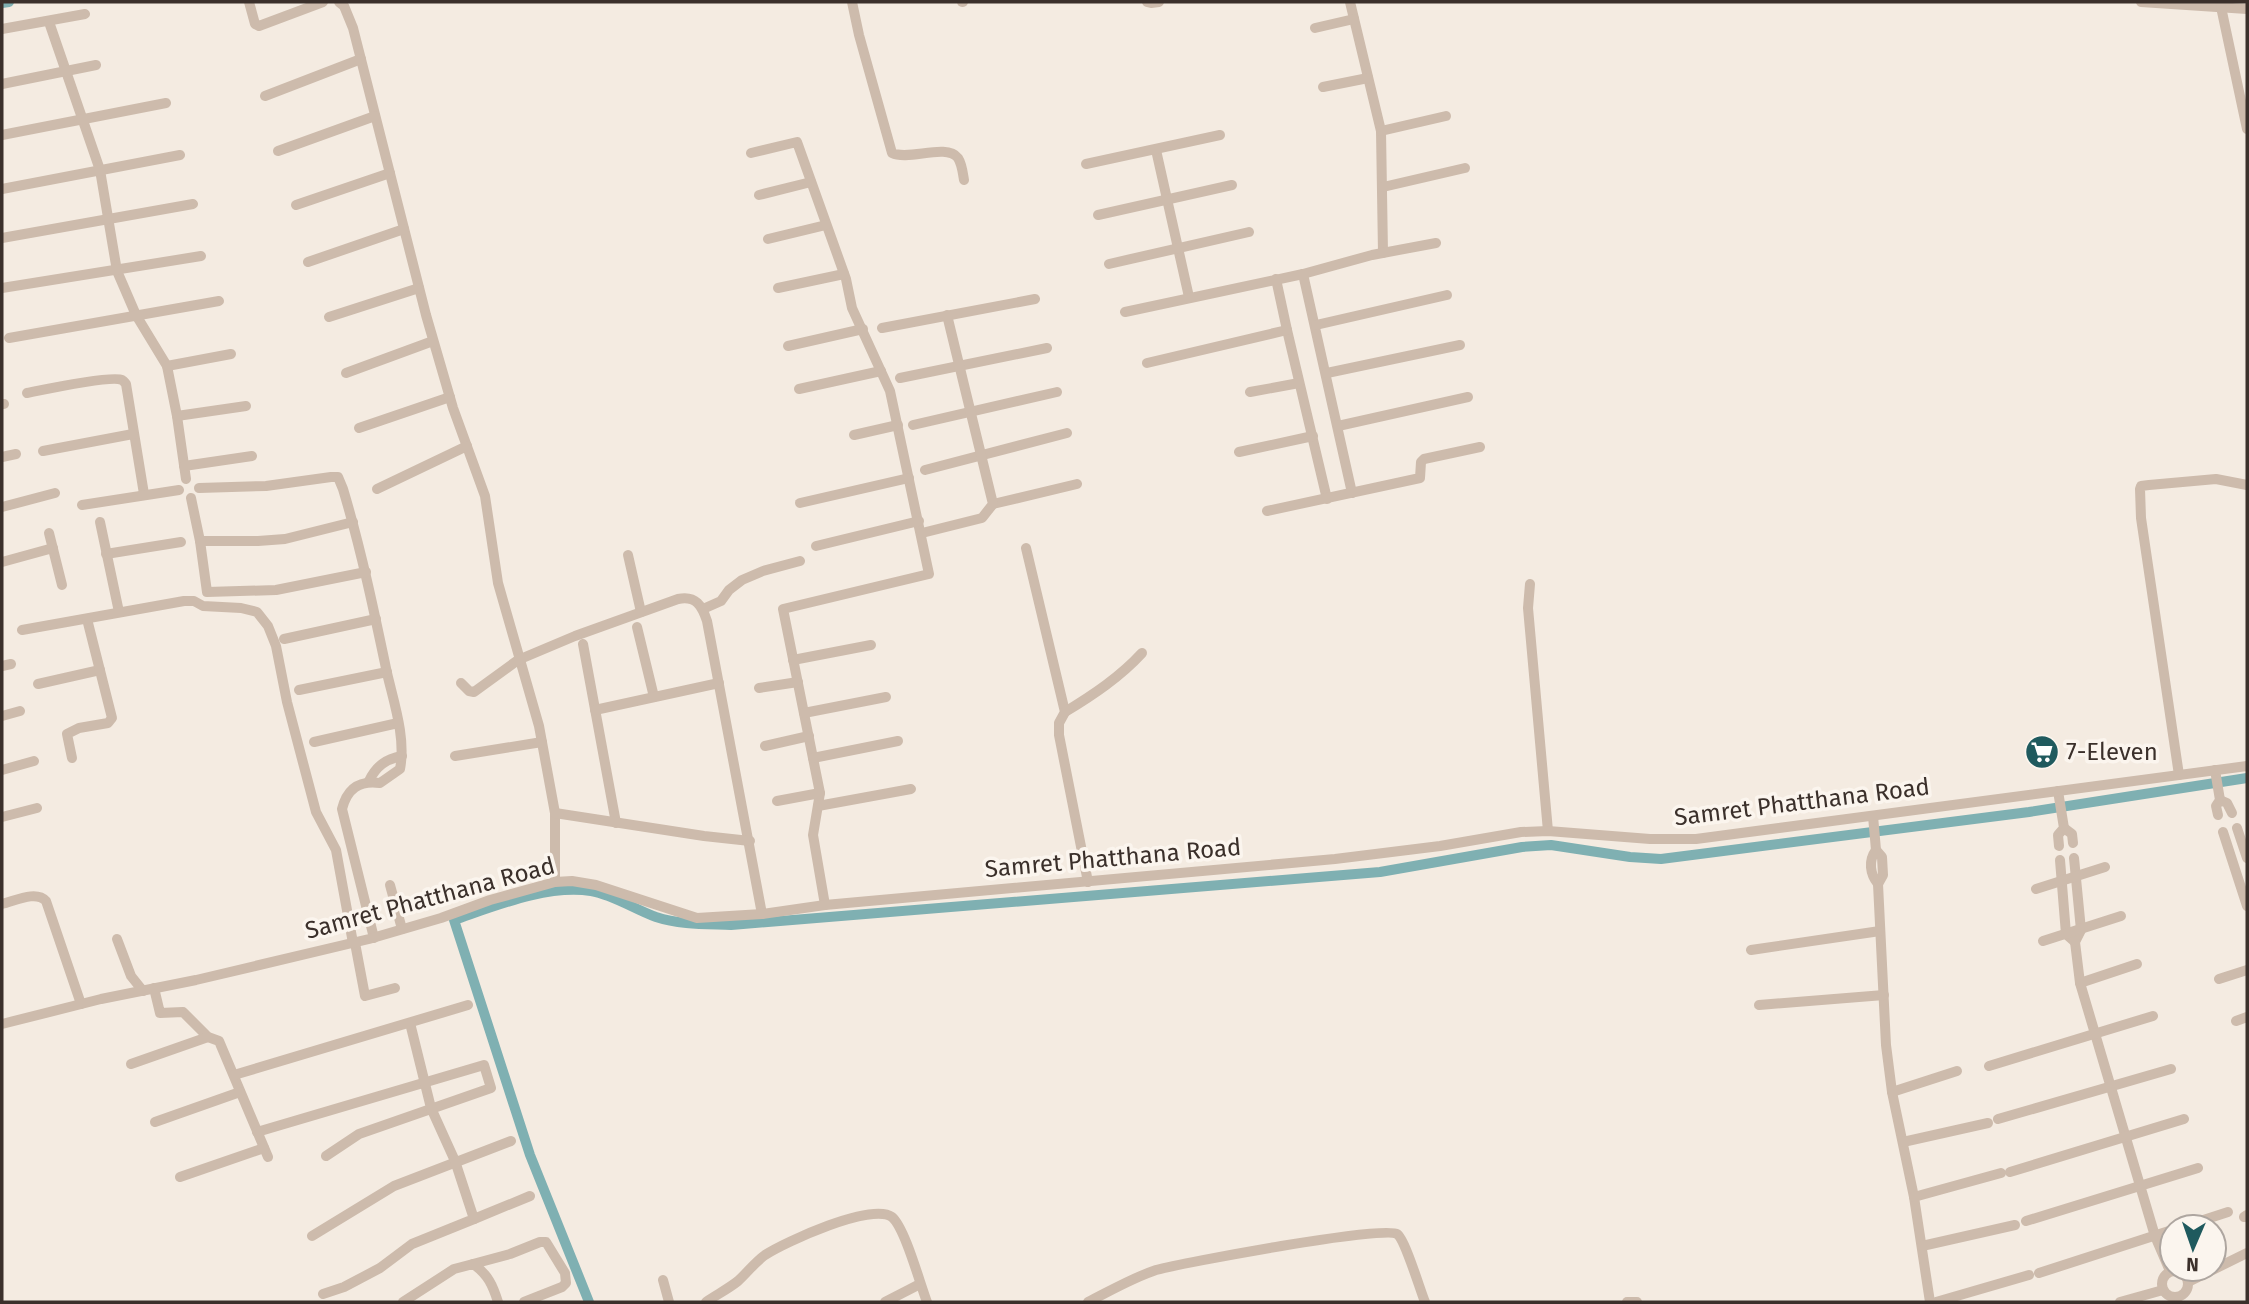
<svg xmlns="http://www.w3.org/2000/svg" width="2249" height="1304" viewBox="0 0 2249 1304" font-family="'Fira Sans',sans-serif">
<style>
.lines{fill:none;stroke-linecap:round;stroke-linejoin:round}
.canal{stroke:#7fb0b2;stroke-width:10}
.minor{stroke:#cdbbac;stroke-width:10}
.labels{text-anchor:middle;stroke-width:7;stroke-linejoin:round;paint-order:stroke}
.poi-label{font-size:24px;fill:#3b302b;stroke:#fbf5ee;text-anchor:start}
.street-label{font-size:24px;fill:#3b302b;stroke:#fbf5ee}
</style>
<rect width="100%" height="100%" fill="#f4ebe1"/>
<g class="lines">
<g class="canal">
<path d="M 2,3 L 9,2"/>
<path d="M 589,1302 L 530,1155 L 454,920 C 495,906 548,884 591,891 C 614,895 634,909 656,917 C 680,925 707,924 731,925 L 1380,872 L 1522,847 L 1551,845 L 1630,857 L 1661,859 L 2029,812 L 2247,778"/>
</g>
<g class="minor">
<path d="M 249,2 L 255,24 L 259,26 L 323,2"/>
<path d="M 339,2 L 344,6 L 353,28 L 426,315 L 453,408 L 485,496 L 498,583 L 539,726 L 555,813 L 555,882"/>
<path d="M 852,2 L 859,35 L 892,153 C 909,161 946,143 958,158 C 962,164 963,174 964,180"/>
<path d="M 962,2 L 963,2"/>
<path d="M 1147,2 L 1151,3 L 1159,2"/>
<path d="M 1350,2 L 1381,131 L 1383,253"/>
<path d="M 2141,2 L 2247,9"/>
<path d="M 2221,7 L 2247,129"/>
<path d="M 49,22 L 100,170 L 117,271 L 136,315 L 167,366 L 177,416 L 186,479"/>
<path d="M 1315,28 L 1354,19"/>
<path d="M 2,29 L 85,14"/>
<path d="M 2,84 L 96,65"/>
<path d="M 1323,87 L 1368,78"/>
<path d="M 265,96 L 361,59"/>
<path d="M 1381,131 L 1446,116"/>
<path d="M 2,135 L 166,103"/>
<path d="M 1156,150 L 1189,297"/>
<path d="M 278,151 L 375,116"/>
<path d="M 751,153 L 797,142 L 846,279 L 852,308 L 890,391 L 929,574 L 783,609 L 820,793 L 813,835 L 825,905"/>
<path d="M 1086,164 L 1220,135"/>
<path d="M 1383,187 L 1465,168"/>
<path d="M 2,189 L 180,155"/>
<path d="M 759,195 L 811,182"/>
<path d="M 296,205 L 390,173"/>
<path d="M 1098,215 L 1232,185"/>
<path d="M 2,238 L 193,204"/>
<path d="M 768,239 L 826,225"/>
<path d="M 308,262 L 404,229"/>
<path d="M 1109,264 L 1249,232"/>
<path d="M 1303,274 L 1352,493"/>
<path d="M 1276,279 L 1287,330 L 1327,499"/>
<path d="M 2,288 L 201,256"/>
<path d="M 778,288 L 844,274"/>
<path d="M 1125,312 L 1303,274 L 1372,255 L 1436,243"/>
<path d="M 329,317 L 419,288"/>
<path d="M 1316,325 L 1447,295"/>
<path d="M 882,328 L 1035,299"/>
<path d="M 9,338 L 219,301"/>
<path d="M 788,346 L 863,329"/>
<path d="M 1147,363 L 1287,330"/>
<path d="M 167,366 L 231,354"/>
<path d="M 346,373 L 433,341"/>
<path d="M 1327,373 L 1460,345"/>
<path d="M 900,378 L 1047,348"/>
<path d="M 799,389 L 881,371"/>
<path d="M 1250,392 L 1299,383"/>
<path d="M 27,393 C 42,390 112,375 122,380 C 124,381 125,383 126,384 L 144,494"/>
<path d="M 2,404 L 4,404"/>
<path d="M 177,416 L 246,406"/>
<path d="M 913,425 L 1057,392"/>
<path d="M 1338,426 L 1468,397"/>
<path d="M 359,428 L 450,397"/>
<path d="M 854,435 L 898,425"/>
<path d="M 43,451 L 133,434"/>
<path d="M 1239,452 L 1313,436"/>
<path d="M 2,457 L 16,454"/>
<path d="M 184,466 L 252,456"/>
<path d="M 925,470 L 1067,433"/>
<path d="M 199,488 L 266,486 L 331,477 L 338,477 L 343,489 C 361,549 374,611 387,673 C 394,703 406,738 400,769 L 380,783 C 359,780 347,789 342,809 L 374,938"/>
<path d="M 377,489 L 467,446"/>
<path d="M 191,498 L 200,541 L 207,592 L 276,590 L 366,572"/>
<path d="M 800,503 L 909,478"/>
<path d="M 993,504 L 1077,484"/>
<path d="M 82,505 L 179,490"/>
<path d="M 2,507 L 55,493"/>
<path d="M 1267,511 L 1420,478 L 1421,462 L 1424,459 L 1480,447"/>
<path d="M 100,522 L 119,612"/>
<path d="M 49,533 L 62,585"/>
<path d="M 922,533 L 982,518 L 993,504 L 947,315"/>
<path d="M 200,541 L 258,541 L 285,539 L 353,522"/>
<path d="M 816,546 L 919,521"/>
<path d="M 1026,548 L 1065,712 L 1059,723 L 1059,735 L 1088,882"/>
<path d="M 106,554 L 181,542"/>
<path d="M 628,555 L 641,612"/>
<path d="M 2,562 L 53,548"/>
<path d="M 1530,584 L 1528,608 L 1548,831"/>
<path d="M 703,609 L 721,601 L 729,590 L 742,580 L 763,571 L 800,561"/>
<path d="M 637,627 L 654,697"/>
<path d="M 22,630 L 184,601 L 194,601 L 203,606 L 241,608 L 257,612 L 268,626 L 276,646 L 287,702 L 316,812 L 336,850 L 353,943"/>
<path d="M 284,639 L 376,619"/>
<path d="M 583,644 L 616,823"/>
<path d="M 793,660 L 871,645"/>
<path d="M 2,666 L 11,664"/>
<path d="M 461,683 L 469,691 L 474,692 L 518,660 L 575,636 L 678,599 C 696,595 702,606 707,621 L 762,914"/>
<path d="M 38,684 L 100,670"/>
<path d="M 759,688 L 798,682"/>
<path d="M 299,690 L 387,672"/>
<path d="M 595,710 L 719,683"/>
<path d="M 1065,712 C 1093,695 1120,677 1142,653"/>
<path d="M 804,713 L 886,697"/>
<path d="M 2,716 L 20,711"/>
<path d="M 314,742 L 398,723"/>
<path d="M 765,746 L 809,736"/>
<path d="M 455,756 L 542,742"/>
<path d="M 72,758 L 67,734 L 79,728 L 108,723 L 112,718 L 87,619"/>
<path d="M 813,758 L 898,741"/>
<path d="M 2,770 L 34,761"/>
<path d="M 2215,770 L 2220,800 L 2216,806 L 2218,815"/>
<path d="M 2179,775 L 2141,518 L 2140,489 L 2141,486 L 2149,485 L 2216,479 L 2247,485"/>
<path d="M 369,781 C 376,766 386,759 402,756"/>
<path d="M 2058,791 L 2064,828 L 2058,835 L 2059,846"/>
<path d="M 2220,800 L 2227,803 L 2232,813"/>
<path d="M 777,801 L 820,793"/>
<path d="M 818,806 L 911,789"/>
<path d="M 555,813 L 704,836 L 750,841"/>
<path d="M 1873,816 L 1876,850 L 1882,857 L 1883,875 L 1878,884 L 1886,1045 L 1892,1092 L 1914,1197 L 1930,1302"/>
<path d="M 2,817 L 37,808"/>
<path d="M 2064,828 L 2072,834 L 2073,843"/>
<path d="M 2237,828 L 2247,858"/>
<path d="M 2223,832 L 2247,906"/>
<path d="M 1876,850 C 1868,861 1870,874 1878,884"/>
<path d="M 2074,858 L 2081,930 L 2075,942 L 2080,983 L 2155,1236 L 2170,1271"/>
<path d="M 2060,860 L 2066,934 L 2075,942"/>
<path d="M 390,885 L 402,929"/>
<path d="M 2036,889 L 2105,867"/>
<path d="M 2,904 C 15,901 36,890 46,901 L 81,1004"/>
<path d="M 117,939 L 131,976 L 143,991"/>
<path d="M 2043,941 L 2121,916"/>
<path d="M 355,943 L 365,996 L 395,988"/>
<path d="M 1751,950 L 1880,931"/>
<path d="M 2219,979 L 2247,970"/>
<path d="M 2080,983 L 2137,964"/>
<path d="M 154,988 L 160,1013 L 183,1012 L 208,1037 L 219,1041 L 268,1157"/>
<path d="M 1759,1005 L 1884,995"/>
<path d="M 2236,1021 L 2247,1017"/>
<path d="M 2,1024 L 101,999 L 196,980 L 369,939 L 441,918 L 490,900 L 555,882 L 572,881 L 596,885 L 697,918 L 762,914 L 825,905 L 1335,859 L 1440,846 L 1521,832 L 1548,831 L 1650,839 L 1696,839 L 2247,766"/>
<path d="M 131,1064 L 208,1037"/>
<path d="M 1989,1066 L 2153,1016"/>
<path d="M 234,1075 L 468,1005"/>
<path d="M 1892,1092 L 1957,1071"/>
<path d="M 1998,1119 L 2171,1069"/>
<path d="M 155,1122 L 240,1092"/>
<path d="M 257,1132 L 484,1065 L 491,1088 L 359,1134 L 326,1156"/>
<path d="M 1903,1142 L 1988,1123"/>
<path d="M 2010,1172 L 2184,1119"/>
<path d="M 180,1177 L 264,1148"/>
<path d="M 1914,1197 L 2001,1173"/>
<path d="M 2244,1217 L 2247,1215"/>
<path d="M 474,1219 L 530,1196"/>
<path d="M 2026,1221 L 2198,1168"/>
<path d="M 2182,1227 L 2228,1212"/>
<path d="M 312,1236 L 394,1186 L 511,1141"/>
<path d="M 1922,1246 L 2015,1225"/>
<path d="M 473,1264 L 510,1254 L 540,1242 L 546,1242 L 565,1273 L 566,1283 L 562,1287 L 524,1302"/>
<circle cx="2175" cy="1284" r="13"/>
<path d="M 2039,1273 L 2172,1230"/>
<path d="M 663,1280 L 669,1302"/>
<path d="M 2188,1282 L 2247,1253"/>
<path d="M 323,1294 L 344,1287 L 380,1268 L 412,1244 L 474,1219 L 455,1161 L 431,1108 L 410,1023"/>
<path d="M 403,1302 L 454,1269 L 473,1264 C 488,1274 493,1286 498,1302"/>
<path d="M 706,1302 C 716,1295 728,1289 738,1281 C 747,1273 755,1262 765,1255 C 785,1242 872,1202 892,1217 C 905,1228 920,1284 927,1302"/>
<path d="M 885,1302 L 920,1284"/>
<path d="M 1088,1302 C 1110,1291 1132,1278 1156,1270 C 1182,1263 1384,1225 1397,1234 C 1405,1239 1420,1290 1425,1302"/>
<path d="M 1627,1302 L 1637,1302"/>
<path d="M 1936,1302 L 2029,1275"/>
<path d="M 2120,1302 L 2163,1290"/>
</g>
</g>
<defs>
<g id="supermarket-disc" transform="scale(1.75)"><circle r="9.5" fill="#1f5a5e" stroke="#fbf5ee"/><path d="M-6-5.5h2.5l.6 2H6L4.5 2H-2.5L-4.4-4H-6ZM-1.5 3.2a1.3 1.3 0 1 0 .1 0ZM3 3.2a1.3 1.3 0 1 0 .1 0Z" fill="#fff"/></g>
</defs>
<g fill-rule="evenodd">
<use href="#supermarket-disc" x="2042" y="752"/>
</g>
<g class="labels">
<g class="poi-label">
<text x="2066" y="760">7-Eleven</text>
</g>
<g class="street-label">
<text transform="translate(1802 802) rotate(-7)" y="8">Samret Phatthana Road</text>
<text transform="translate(1113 858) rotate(-5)" y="8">Samret Phatthana Road</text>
<text transform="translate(430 898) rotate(-15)" y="8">Samret Phatthana Road</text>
</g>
</g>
<rect width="2249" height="1304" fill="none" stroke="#3b302b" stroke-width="7"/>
<g transform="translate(2193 1248) rotate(182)"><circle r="33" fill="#fbf5ee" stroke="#aea6a0" stroke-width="2"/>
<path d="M0-5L12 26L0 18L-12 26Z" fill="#1f5a5e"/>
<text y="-10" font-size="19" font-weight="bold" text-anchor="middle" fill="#3b302b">N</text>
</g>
</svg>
